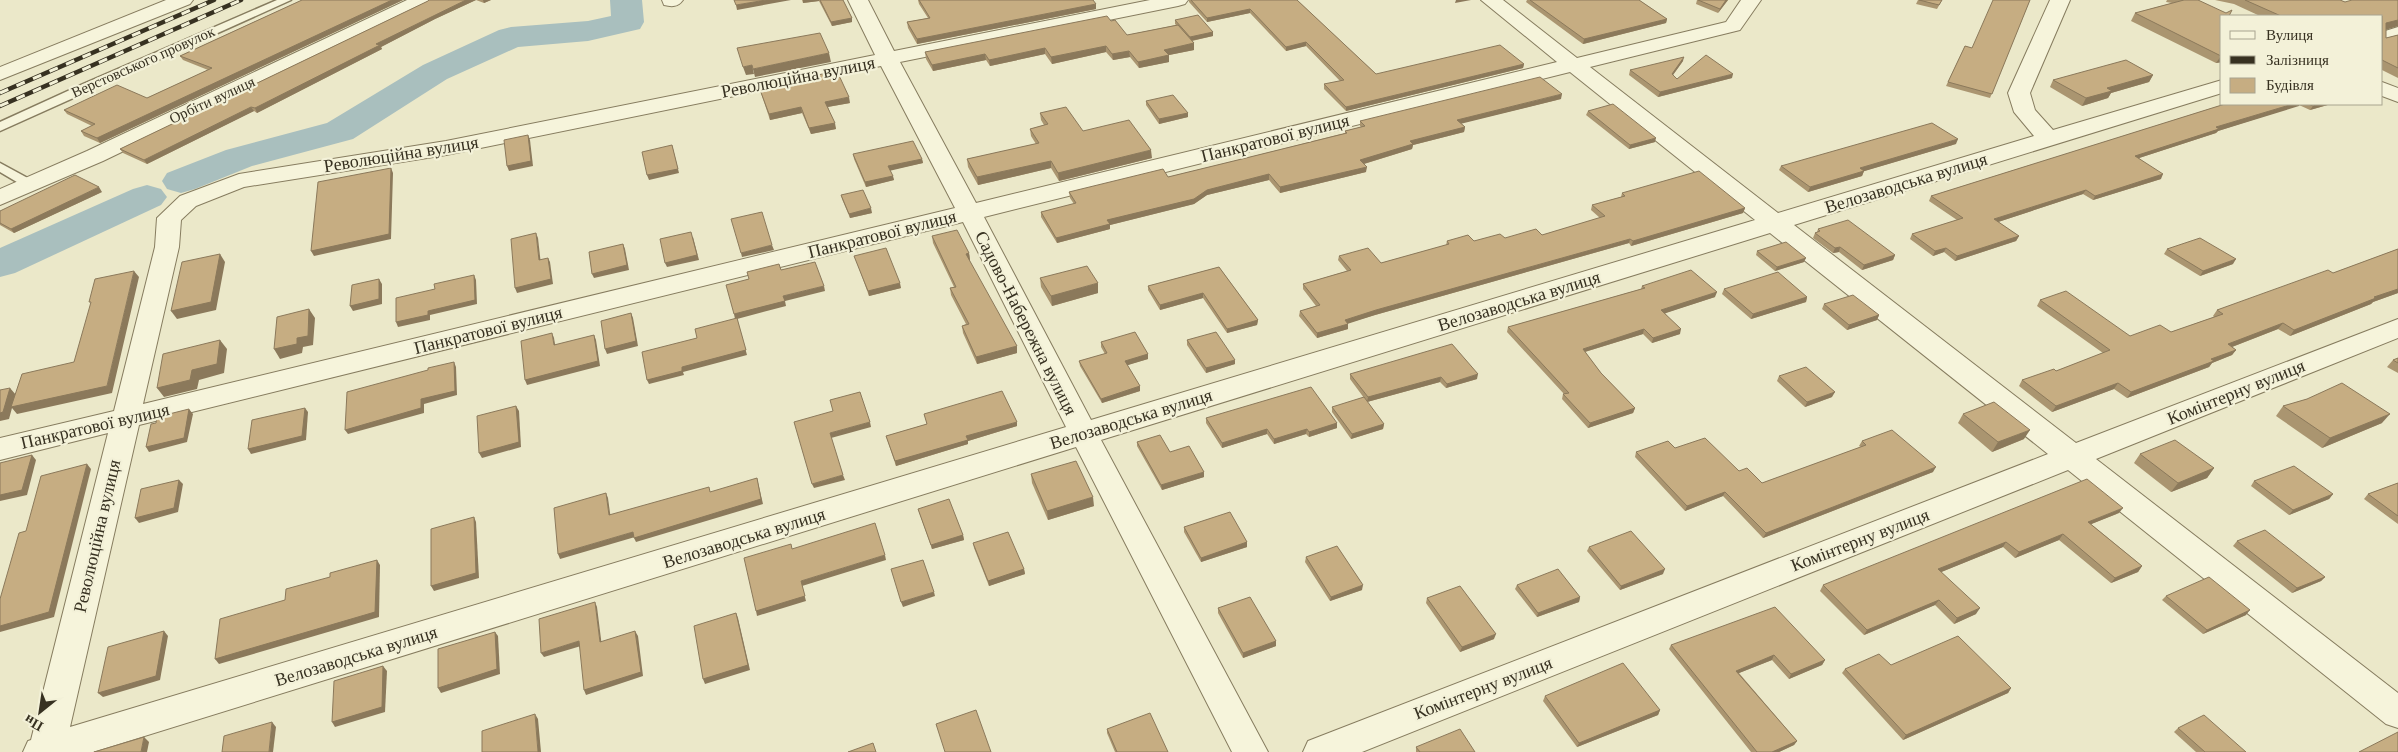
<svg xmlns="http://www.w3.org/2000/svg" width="2398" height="752" viewBox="0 0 2398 752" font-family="'Times New Roman',serif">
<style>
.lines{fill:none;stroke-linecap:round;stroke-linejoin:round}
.river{fill:#a9bfbe;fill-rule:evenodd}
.lane-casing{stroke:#867c5f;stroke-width:3}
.street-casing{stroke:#867c5f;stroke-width:2}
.lane{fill:#f6f4db;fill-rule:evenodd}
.street{fill:#f6f4db;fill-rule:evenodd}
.rail-casing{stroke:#373121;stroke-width:4.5}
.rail{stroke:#f3f1d8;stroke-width:3;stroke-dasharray:9;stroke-linecap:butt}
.wall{fill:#aa9570}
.shaded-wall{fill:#8b795b}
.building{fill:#c6ad82;stroke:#8b795b}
.labels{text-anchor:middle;stroke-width:4.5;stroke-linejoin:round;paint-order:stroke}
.far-street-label{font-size:15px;fill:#373121;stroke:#f3f1d8}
.street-label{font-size:18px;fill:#373121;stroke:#f3f1d8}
</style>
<rect width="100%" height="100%" fill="#ebe8c9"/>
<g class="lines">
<g class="river">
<path d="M 610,0 L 642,0 L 644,22 L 640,29 L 588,41 L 518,47 L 447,79 L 353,139 L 252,166 L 195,189 L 181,193 L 167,189 L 162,181 L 167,173 L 226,150 L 327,123 L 423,65 L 499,30 L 511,27 L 588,21 L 611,16 Z"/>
<path d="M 147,185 L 161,189 L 167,197 L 161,205 L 15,273 L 0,277 L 0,248 L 133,189 Z"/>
</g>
<g class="lane-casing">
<g id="lane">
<path d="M 277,0 L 291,0 L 0,131 L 0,122 L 83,84 Z"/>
<path d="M 0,163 L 35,182 L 37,185 L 35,188 L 27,188 L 0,172 Z"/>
</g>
</g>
<g class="street-casing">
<g id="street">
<path d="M 166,0 L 193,0 L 190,4 L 0,80 L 0,67 Z"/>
<path d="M 407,0 L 432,0 L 429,4 L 103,161 L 0,205 L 0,189 L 87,151 Z"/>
<path d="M 662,0 L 683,0 C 678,7 672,7 664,5 Z"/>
<path d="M 848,0 L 868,0 L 894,51 L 1150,0 L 1188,0 L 1185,4 L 1178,6 L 900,62 L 976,203 L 1557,62 L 1481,0 L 1503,0 L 1577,58 L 1726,22 L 1741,0 L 1761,0 L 1740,30 L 1590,67 L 1778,213 L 2034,136 L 2014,112 L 2008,93 L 2050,0 L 2070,0 L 2030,93 L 2035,110 L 2053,130 L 2222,80 L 2222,93 L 1794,225 L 2076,443 L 2398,319 L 2398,338 L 2096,459 L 2398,693 L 2398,728 L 2386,724 L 2068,470 L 1362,752 L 1303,752 L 1308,741 L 2048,454 L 1770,233 L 1101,440 L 1268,752 L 1232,752 L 1076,447 L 93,752 L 23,752 L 28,741 L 31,740 L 108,433 L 0,460 L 0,438 L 114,411 L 155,247 L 157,218 L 180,196 L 239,174 L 446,141 L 875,55 ZM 881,66 L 955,208 L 143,404 L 179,247 L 181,220 L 196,206 L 244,187 L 446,155 ZM 1570,72 L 1755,220 L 1091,420 L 984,217 ZM 963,222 L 1066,427 L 70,727 L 139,425 Z"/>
<path d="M 2398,27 L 2398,39 L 2382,44 L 2382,32 Z"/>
<path d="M 2382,82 L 2398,88 L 2398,102 L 2382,96 Z"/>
</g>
</g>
<use href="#lane" class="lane"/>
<use href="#street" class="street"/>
<g class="rail-casing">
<g id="rail">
<path d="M 0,93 L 214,0"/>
<path d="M 0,106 L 241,0"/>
</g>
</g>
<use href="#rail" class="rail"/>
</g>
<g class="wall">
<path d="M 302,0 L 403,0 L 100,143 L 84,136 L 81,131 L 92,126 L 67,114 L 64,110 L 147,98 L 208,70 L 183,60 L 180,56 Z"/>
<path d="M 429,0 L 491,0 L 484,3 L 476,0 L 435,19 L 381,47 L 382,49 L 257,113 L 254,111 L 147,164 L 123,153 L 120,149 L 428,1 Z"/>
<path d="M 802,0 L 843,0 L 852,18 L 852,22 L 832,26 L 819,1 L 803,3 Z"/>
<path d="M 918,0 L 1093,0 L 1096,9 L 917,44 L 908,28 L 907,22 L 928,18 L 919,4 Z"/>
<path d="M 1189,0 L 1297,0 L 1376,74 L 1524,64 L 1523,68 L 1346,111 L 1324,89 L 1324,84 L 1340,81 L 1306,46 L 1286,51 L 1250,13 L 1207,22 L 1189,2 Z"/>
<path d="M 1527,0 L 1639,0 L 1667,19 L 1666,23 L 1583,44 L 1526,2 Z"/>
<path d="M 1697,0 L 1728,0 L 1718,13 L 1696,4 Z"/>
<path d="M 1918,0 L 1942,0 L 1937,9 L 1916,4 Z"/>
<path d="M 2030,0 L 1990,98 L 1946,86 L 1965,46 L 1972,48 Z"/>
<path d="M 2167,0 L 2198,0 L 2222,16 L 2222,62 L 2216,63 L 2131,21 L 2135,13 L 2172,3 L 2166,2 Z"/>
<path d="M 2215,0 L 2340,0 L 2345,2 L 2398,0 L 2398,26 L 2386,29 L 2386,38 L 2398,35 L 2398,78 L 2382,70 L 2382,16 L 2260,16 L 2234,4 Z"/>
<path d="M 1175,20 L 1213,32 L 1213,36 L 1192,41 L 1194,43 L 1194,50 L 1169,55 L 1169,62 L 1139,68 L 1130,57 L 1113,60 L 1106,52 L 1052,64 L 1045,54 L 990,66 L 986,60 L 933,71 L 926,59 L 925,52 L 1111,21 L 1127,35 L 1176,25 L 1175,24 Z"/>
<path d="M 1683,61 L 1673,75 L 1677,79 L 1732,78 L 1658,97 L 1629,75 L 1630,70 Z"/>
<path d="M 2153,75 L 2149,82 L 2111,93 L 2108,98 L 2082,106 L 2050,87 L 2053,80 Z"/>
<path d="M 759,87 L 850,103 L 828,107 L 836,129 L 811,134 L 802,113 L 770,120 Z"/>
<path d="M 1561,99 L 1461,123 L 1465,127 L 1464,132 L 1413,145 L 1412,149 L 1364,164 L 1366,172 L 1280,193 L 1269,180 L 1207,195 L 1194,204 L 1110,225 L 1110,229 L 1057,243 L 1041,217 L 1041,212 L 1074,204 L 1070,198 L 1069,192 L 1168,177 L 1250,157 L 1345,133 L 1345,131 L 1361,127 L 1360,126 L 1360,121 Z"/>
<path d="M 1146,101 L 1188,113 L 1188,117 L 1159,124 L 1146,105 Z"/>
<path d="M 2225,104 L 2331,104 L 2310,110 L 2299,105 L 2218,131 L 2216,133 L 2139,158 L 2161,179 L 2093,200 L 2083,194 L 1998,222 L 2019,236 L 2016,241 L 1955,261 L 1944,252 L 1933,256 L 1910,239 L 1912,234 L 1957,220 L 1929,201 L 1931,196 Z"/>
<path d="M 1588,111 L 1655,142 L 1629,149 L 1586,115 Z"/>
<path d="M 1040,113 L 1083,131 L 1152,158 L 1059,181 L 1051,168 L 978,185 L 968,167 L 967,159 L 1036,144 L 1031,136 L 1030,129 L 1044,125 L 1041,120 Z"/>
<path d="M 1956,144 L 1864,171 L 1862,176 L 1808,192 L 1779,170 L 1781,166 Z"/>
<path d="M 853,154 L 922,159 L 923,163 L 890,170 L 894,180 L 866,187 L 854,159 Z"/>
<path d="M 102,192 L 14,233 L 0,225 L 0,211 Z"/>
<path d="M 1622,193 L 1745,208 L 1743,213 L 1631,246 L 1629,243 L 1375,315 L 1348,323 L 1348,329 L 1317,338 L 1299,316 L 1300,311 L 1316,306 L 1303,289 L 1303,284 L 1347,271 L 1338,260 L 1339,256 L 1381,263 L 1446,245 L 1447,241 L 1474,241 L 1542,235 L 1600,218 L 1591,210 L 1592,205 L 1621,197 Z"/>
<path d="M 841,195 L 872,213 L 850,218 L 842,199 Z"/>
<path d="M 1818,229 L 1895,255 L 1893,260 L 1862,270 L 1839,252 L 1833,253 L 1813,238 L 1815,233 L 1817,232 Z"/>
<path d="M 932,236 L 969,253 L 970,260 L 969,260 L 1017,353 L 977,364 L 963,333 L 962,326 L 966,324 L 951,295 L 950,288 L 954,287 L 933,243 Z"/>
<path d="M 2167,249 L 2233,264 L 2200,276 L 2164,254 Z"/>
<path d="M 2398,249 L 2398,293 L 2373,302 L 2371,304 L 2290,336 L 2278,329 L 2232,347 L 2236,350 L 2232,355 L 2212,363 L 2209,367 L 2127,398 L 2114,389 L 2052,412 L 2019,386 L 2022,380 L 2056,371 L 2103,353 L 2037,306 L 2040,300 L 2130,336 L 2171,332 L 2214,317 L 2213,316 L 2217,310 L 2333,273 Z"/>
<path d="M 1757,251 L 1804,262 L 1775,271 L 1756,255 Z"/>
<path d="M 854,256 L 901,288 L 869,296 L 856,260 Z"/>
<path d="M 1219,267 L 1258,320 L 1257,325 L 1227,333 L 1203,298 L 1160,310 L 1148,290 L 1148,286 Z"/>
<path d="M 1040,278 L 1098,293 L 1052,306 L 1041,287 Z"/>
<path d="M 1642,286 L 1715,297 L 1665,313 L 1680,334 L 1652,343 L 1643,334 L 1585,352 L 1601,373 L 1635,408 L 1633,413 L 1588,428 L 1562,399 L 1563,394 L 1564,394 L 1507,332 L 1508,327 L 1641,289 Z"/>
<path d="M 1724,289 L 1807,297 L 1806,302 L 1751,319 L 1722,294 Z"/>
<path d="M 1824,304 L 1879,315 L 1877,320 L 1847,330 L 1822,309 Z"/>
<path d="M 1187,340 L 1235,364 L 1206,373 L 1187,345 Z"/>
<path d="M 1101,342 L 1148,354 L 1148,359 L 1127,365 L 1140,391 L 1102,403 L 1080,366 L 1079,361 L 1105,354 L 1101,347 Z"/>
<path d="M 2398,358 L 2398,373 L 2387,367 L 2393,360 Z"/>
<path d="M 1350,374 L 1477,379 L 1446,388 L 1440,382 L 1367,402 L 1350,379 Z"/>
<path d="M 1779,376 L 1832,397 L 1805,407 L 1777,381 Z"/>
<path d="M 2307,399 L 2382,423 L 2322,448 L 2276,416 L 2283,406 Z"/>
<path d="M 1332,407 L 1384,424 L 1383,429 L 1351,439 L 1332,412 Z"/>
<path d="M 924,414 L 1017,426 L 968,441 L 968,444 L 896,466 L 886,436 L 927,424 Z"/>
<path d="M 1963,414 L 2024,439 L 1992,452 L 1958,423 Z"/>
<path d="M 1206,418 L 1337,423 L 1337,428 L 1309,437 L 1306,434 L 1274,444 L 1267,434 L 1222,448 L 1206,423 Z"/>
<path d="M 1862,441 L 1933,472 L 1763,538 L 1723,496 L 1685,511 L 1635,457 L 1636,452 L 1675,448 L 1739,471 L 1762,483 L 1861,447 L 1859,446 Z"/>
<path d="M 1137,442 L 1170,452 L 1204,477 L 1162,490 L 1137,446 Z"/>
<path d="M 2140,454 L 2214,468 L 2207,478 L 2171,492 L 2134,463 Z"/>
<path d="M 1031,474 L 1094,506 L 1048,520 L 1032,483 Z"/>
<path d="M 2254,481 L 2333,494 L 2329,499 L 2289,515 L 2251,486 Z"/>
<path d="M 2398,483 L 2398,524 L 2364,499 L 2368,494 Z"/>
<path d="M 918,509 L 963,535 L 964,540 L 932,549 Z"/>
<path d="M 2119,513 L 2091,524 L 2142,566 L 2138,572 L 2111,583 L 2059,540 L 2015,558 L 2003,547 L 1941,572 L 1976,614 L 1954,624 L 1935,605 L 1864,635 L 1820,591 L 1823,585 Z"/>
<path d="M 1184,527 L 1247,542 L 1247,547 L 1201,562 L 1184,532 Z"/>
<path d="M 2237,541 L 2325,577 L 2321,581 L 2292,593 L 2233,546 Z"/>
<path d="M 973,543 L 1024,569 L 1025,574 L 989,586 L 974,548 Z"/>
<path d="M 1589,547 L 1663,574 L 1620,590 L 1587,551 Z"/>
<path d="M 1306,557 L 1362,590 L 1330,601 L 1305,562 Z"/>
<path d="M 1517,585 L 1580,597 L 1579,602 L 1537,617 L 1515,589 Z"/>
<path d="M 2166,596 L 2246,615 L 2203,634 L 2162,600 Z"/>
<path d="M 1427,598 L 1494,639 L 1460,652 L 1426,603 Z"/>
<path d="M 1218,608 L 1276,641 L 1276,646 L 1243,658 L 1218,613 Z"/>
<path d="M 1671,645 L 1825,660 L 1822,665 L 1789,679 L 1772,660 L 1739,673 L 1797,741 L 1794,745 L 1779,752 L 1751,752 L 1669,649 Z"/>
<path d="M 1891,665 L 2011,688 L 2008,693 L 1903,740 L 1842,673 L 1845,669 Z"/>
<path d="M 1545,696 L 1660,710 L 1658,715 L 1577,747 L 1543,701 Z"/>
<path d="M 2178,728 L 2246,752 L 2196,752 L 2174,732 Z"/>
<path d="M 1107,729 L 1168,752 L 1115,752 L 1107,733 Z"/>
<path d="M 1416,747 L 1475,752 L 1416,752 Z"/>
</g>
<g class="shaded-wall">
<path d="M 392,0 L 403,0 L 100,143 L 97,138 Z"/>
<path d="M 466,0 L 476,0 L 435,19 L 381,47 L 382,49 L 257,113 L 255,108 L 376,44 Z"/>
<path d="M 483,0 L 491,0 L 484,3 Z"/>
<path d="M 766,0 L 791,0 L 737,10 L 736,5 Z"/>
<path d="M 803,0 L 819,0 L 819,1 L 803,3 Z"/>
<path d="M 1456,0 L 1471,0 L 1455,3 Z"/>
<path d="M 1726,0 L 1728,0 L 1718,13 L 1720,9 Z"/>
<path d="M 1096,4 L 1096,9 L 917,44 L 917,39 Z"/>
<path d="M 1250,9 L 1250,13 L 1207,22 L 1207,18 Z"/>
<path d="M 852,18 L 852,22 L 832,26 L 831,22 Z"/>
<path d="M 1667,19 L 1666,23 L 1583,44 L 1584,39 Z"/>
<path d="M 2398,20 L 2398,26 L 2382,31 L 2386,23 Z"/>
<path d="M 1213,32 L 1213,36 L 1190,41 L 1190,37 Z"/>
<path d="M 1306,42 L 1306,46 L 1286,51 L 1286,47 Z"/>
<path d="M 1194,43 L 1194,50 L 1164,56 L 1164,50 Z"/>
<path d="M 1106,46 L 1106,52 L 1052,64 L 1051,57 Z"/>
<path d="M 1045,48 L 1045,54 L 990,66 L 989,60 Z"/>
<path d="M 1129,51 L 1130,57 L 1113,60 L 1112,54 Z"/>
<path d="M 829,53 L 831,62 L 755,77 L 753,69 Z"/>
<path d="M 985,54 L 986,60 L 933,71 L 932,65 Z"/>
<path d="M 1169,55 L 1169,62 L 1139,68 L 1138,62 Z"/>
<path d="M 2221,56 L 2222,56 L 2222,62 L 2216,63 Z"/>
<path d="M 1684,57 L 1683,61 L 1670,79 L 1672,74 Z"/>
<path d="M 1524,64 L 1523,68 L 1346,111 L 1346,107 Z"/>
<path d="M 752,65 L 754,74 L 746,75 L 743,67 Z"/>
<path d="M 1733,74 L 1732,78 L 1658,97 L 1660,92 Z"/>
<path d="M 2153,75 L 2149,82 L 2111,93 L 2108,98 L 2082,106 L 2086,98 L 2107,88 Z"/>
<path d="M 1562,94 L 1561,99 L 1456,125 L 1457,120 Z"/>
<path d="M 849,97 L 850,103 L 827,107 L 825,102 Z"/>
<path d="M 2293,104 L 2300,104 L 2299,106 L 2218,131 L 2216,133 L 2133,160 L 2135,156 L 2216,127 Z"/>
<path d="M 2320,104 L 2331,104 L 2310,110 L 2313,106 Z"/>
<path d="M 251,107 L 254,111 L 147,164 L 144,160 Z"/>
<path d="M 801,107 L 802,113 L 770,120 L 769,114 Z"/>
<path d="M 1188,113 L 1188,117 L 1159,124 L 1159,119 Z"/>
<path d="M 835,123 L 836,129 L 811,134 L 809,128 Z"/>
<path d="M 1465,127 L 1464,132 L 1413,145 L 1412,149 L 1360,165 L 1360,160 L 1410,141 Z"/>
<path d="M 528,135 L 530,140 L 533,166 L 509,171 L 507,166 Z"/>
<path d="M 1656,138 L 1655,142 L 1629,149 L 1630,145 Z"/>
<path d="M 1958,139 L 1956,144 L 1858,173 L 1860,168 Z"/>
<path d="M 672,145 L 679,173 L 649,180 L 647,175 Z"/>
<path d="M 1151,150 L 1152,158 L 1059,181 L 1058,173 Z"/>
<path d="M 922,159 L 923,163 L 889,171 L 888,166 Z"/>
<path d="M 1051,161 L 1051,168 L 978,185 L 977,177 Z"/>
<path d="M 1367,167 L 1366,172 L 1280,193 L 1280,187 Z"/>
<path d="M 391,168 L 393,173 L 391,239 L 314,256 L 311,251 Z"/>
<path d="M 1864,171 L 1862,176 L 1808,192 L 1810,187 Z"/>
<path d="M 1269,174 L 1269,180 L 1207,195 L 1194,204 L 1110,225 L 1110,229 L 1057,243 L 1056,238 L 1107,220 L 1207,190 Z"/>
<path d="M 2163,174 L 2161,179 L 2093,200 L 2095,196 Z"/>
<path d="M 893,176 L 894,180 L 866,187 L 865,182 Z"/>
<path d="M 99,187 L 102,192 L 14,233 L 11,229 Z"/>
<path d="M 2086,190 L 2083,194 L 1992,224 L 1994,219 Z"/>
<path d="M 871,208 L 872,213 L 850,218 L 849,214 Z"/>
<path d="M 1745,208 L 1743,213 L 1631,246 L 1633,241 Z"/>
<path d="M 536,233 L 538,238 L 541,265 L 539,260 Z"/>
<path d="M 2019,236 L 2016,241 L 1955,261 L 1957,256 Z"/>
<path d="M 693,237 L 699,260 L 667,267 L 665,263 Z"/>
<path d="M 1630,239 L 1629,243 L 1375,315 L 1344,325 L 1345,320 L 1376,310 Z"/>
<path d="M 623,244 L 625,249 L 629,270 L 594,278 L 592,274 Z"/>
<path d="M 772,245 L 774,250 L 742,257 L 741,253 Z"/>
<path d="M 1840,247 L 1839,252 L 1833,253 L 1835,248 Z"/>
<path d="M 1946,248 L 1944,252 L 1933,256 L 1935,251 Z"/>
<path d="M 969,253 L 970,260 L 967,261 L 966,254 Z"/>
<path d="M 220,254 L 225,262 L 216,310 L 177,319 L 171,311 Z"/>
<path d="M 1895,255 L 1893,260 L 1862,270 L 1864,265 Z"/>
<path d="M 548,258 L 550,262 L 553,284 L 517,293 L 515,288 Z"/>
<path d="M 1806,258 L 1804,262 L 1775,271 L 1777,267 Z"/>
<path d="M 2236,259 L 2233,264 L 2200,276 L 2203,271 Z"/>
<path d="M 134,271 L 139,277 L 112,393 L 17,414 L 12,408 L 9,419 L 0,421 L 0,413 L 10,388 L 16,395 L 107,386 Z"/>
<path d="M 474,275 L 476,280 L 477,304 L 430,315 L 430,320 L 398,327 L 396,322 L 428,311 Z"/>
<path d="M 379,279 L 382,284 L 382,304 L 353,311 L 350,306 Z"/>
<path d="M 900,283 L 901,288 L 869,296 L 868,291 Z"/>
<path d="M 1098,283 L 1098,293 L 1052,306 L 1051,296 Z"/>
<path d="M 824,286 L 825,291 L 785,301 L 786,306 L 737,319 L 747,355 L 683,372 L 684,375 L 649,384 L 647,380 L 682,367 L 735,319 L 734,314 L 783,296 Z"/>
<path d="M 2398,289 L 2398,293 L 2373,302 L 2371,304 L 2290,336 L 2294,330 L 2374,297 Z"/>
<path d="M 1717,292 L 1715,297 L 1660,315 L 1661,310 Z"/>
<path d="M 1203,293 L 1203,298 L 1160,310 L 1160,305 Z"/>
<path d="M 1807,297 L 1806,302 L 1751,319 L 1753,314 Z"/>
<path d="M 309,309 L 315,318 L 313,345 L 303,347 L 302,353 L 280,359 L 274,349 L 297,338 Z"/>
<path d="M 631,313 L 633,318 L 638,346 L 607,354 L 605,349 Z"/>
<path d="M 1879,315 L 1877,320 L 1847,330 L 1849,325 Z"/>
<path d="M 1258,320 L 1257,325 L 1227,333 L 1227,329 Z"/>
<path d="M 2283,323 L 2278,329 L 2224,350 L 2228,344 Z"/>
<path d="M 1348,324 L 1348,329 L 1317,338 L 1317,333 Z"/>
<path d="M 1644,329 L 1643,334 L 1581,353 L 1583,349 Z"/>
<path d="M 1681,329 L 1680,334 L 1652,343 L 1653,338 Z"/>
<path d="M 552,333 L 554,338 L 556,350 L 554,345 Z"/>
<path d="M 594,335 L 596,340 L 600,366 L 527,385 L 525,380 Z"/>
<path d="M 220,340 L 227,349 L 224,373 L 199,380 L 197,389 L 164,397 L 157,388 Z"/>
<path d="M 1017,346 L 1017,353 L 977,364 L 976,357 Z"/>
<path d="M 2236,350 L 2232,355 L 2212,363 L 2209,367 L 2127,398 L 2131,392 L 2211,359 Z"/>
<path d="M 1148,354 L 1148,359 L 1125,366 L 1125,361 Z"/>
<path d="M 1235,360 L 1235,364 L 1206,373 L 1206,368 Z"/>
<path d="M 454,362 L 456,367 L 457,395 L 424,404 L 424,413 L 348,434 L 345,430 L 421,399 Z"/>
<path d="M 1478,374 L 1477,379 L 1446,388 L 1447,384 Z"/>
<path d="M 1441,377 L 1440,382 L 1367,402 L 1368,397 Z"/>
<path d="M 2118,383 L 2114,389 L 2052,412 L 2056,406 Z"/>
<path d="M 1140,386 L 1140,391 L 1102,403 L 1101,399 Z"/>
<path d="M 1835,392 L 1832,397 L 1805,407 L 1807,402 Z"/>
<path d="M 516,406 L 519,411 L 521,447 L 482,458 L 479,453 Z"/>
<path d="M 305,408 L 308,412 L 306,440 L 251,454 L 248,449 Z"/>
<path d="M 1635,408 L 1633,413 L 1588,428 L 1590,423 Z"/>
<path d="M 189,409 L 193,414 L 187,442 L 149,452 L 146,447 Z"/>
<path d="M 2390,414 L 2382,423 L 2322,448 L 2330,438 Z"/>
<path d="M 870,422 L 871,427 L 831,438 L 830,433 Z"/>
<path d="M 1017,422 L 1017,426 L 968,441 L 968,444 L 896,466 L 895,461 L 966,436 Z"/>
<path d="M 1337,423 L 1337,428 L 1309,437 L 1309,432 Z"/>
<path d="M 1384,424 L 1383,429 L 1351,439 L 1352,434 Z"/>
<path d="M 1267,429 L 1267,434 L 1222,448 L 1222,443 Z"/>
<path d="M 1307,429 L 1306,434 L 1274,444 L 1274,439 Z"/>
<path d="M 2030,430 L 2024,439 L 1992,452 L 1998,442 Z"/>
<path d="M 32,455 L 36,460 L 27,495 L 0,501 L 0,495 Z"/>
<path d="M 87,464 L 91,469 L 54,617 L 0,632 L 0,626 Z"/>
<path d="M 1936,467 L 1933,472 L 1763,538 L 1766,533 Z"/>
<path d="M 2214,468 L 2207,478 L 2171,492 L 2178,483 Z"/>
<path d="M 1204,472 L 1204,477 L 1162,490 L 1161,485 Z"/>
<path d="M 843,475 L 845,480 L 814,488 L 812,484 Z"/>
<path d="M 757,478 L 763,504 L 636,542 L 634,538 Z"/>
<path d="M 179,480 L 183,484 L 178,512 L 139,523 L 135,518 Z"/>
<path d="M 1725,492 L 1723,496 L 1685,511 L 1687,506 Z"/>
<path d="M 606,493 L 608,498 L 611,520 L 609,515 Z"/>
<path d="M 2333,494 L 2329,499 L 2289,515 L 2293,510 Z"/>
<path d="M 1093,497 L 1094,506 L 1048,520 L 1047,511 Z"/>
<path d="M 2123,508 L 2119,513 L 2084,527 L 2088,522 Z"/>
<path d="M 474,517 L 476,522 L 479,578 L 434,591 L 431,586 Z"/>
<path d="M 633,532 L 635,537 L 560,559 L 558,554 Z"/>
<path d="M 2063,534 L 2059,540 L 2015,558 L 2019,552 Z"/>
<path d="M 963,535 L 964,540 L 932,549 L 931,545 Z"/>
<path d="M 1247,542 L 1247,547 L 1201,562 L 1201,558 Z"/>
<path d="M 2006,542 L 2003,547 L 1934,575 L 1938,569 Z"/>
<path d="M 885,555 L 886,560 L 802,586 L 806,601 L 757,616 L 756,611 L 801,581 Z"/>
<path d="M 377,560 L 380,565 L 379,617 L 219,664 L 215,659 Z"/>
<path d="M 2142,566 L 2138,572 L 2111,583 L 2115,578 Z"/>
<path d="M 1024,569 L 1025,574 L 989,586 L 988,581 Z"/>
<path d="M 1665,569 L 1663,574 L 1620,590 L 1621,586 Z"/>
<path d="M 2325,577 L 2321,581 L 2292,593 L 2297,588 Z"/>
<path d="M 1363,585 L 1362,590 L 1330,601 L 1331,597 Z"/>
<path d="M 934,592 L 935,596 L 903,607 L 901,602 Z"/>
<path d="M 1580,597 L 1579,602 L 1537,617 L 1538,613 Z"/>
<path d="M 1939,600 L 1935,605 L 1864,635 L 1867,630 Z"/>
<path d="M 595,602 L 597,607 L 602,647 L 600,642 Z"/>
<path d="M 1980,608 L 1976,614 L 1954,624 L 1957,618 Z"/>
<path d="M 2250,610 L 2246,615 L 2203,634 L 2207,630 Z"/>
<path d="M 736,613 L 738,618 L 750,670 L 705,684 L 703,679 Z"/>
<path d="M 164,631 L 168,636 L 160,680 L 103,697 L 98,693 Z"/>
<path d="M 635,631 L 638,636 L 643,676 L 586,695 L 584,690 Z"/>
<path d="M 495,632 L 498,636 L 500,674 L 441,693 L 438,688 Z"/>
<path d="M 1496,634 L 1494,639 L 1460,652 L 1462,647 Z"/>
<path d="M 579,641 L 581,646 L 544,657 L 541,653 Z"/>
<path d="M 1276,641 L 1276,646 L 1243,658 L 1243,653 Z"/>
<path d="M 1774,655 L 1772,660 L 1734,675 L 1736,671 Z"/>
<path d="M 1825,660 L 1822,665 L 1789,679 L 1791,674 Z"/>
<path d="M 383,666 L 387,671 L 385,712 L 335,727 L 332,722 Z"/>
<path d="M 2011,688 L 2008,693 L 1903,740 L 1906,735 Z"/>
<path d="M 1660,710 L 1658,715 L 1577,747 L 1579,743 Z"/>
<path d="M 535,714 L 538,719 L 541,752 L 538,752 Z"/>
<path d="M 272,722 L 276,727 L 273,752 L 269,752 Z"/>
<path d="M 144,737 L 149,742 L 147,752 L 141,752 Z"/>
<path d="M 1797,741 L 1794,745 L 1779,752 L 1772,752 Z"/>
</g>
<g class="building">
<path d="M 302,0 L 392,0 L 97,138 L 81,131 L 95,124 L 64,110 L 117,85 L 147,98 L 212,68 L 180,56 Z"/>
<path d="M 429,0 L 466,0 L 376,44 L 380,45 L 255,108 L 251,107 L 144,160 L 120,149 L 428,1 Z"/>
<path d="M 734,0 L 766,0 L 736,5 Z"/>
<path d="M 820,0 L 843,0 L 852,18 L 831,22 Z"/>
<path d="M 919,0 L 1093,0 L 1096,4 L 917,39 L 907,22 L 930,18 Z"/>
<path d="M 1191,0 L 1297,0 L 1376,74 L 1500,45 L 1524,64 L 1346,107 L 1324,84 L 1344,80 L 1306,42 L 1286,47 L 1250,9 L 1207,18 Z"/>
<path d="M 1530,0 L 1639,0 L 1667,19 L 1584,39 Z"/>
<path d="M 1698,0 L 1726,0 L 1720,9 Z"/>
<path d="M 1919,0 L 1942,0 L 1939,5 Z"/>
<path d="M 1993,0 L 2030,0 L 1992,94 L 1948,82 L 1965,46 L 1972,48 Z"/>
<path d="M 2184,0 L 2198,0 L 2226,13 L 2232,10 L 2229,16 L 2222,16 L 2222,56 L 2221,56 L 2135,13 Z"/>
<path d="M 2245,0 L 2340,0 L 2345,2 L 2352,0 L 2398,0 L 2398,20 L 2386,23 L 2386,38 L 2398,35 L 2398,68 L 2382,60 L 2382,16 L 2281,16 Z"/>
<path d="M 1198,15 L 1213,32 L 1190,37 L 1175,20 Z"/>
<path d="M 1107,16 L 1111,21 L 1115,20 L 1127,35 L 1178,25 L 1194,43 L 1164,50 L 1169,55 L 1138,62 L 1129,51 L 1112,54 L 1106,46 L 1051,57 L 1045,48 L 989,60 L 985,54 L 932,65 L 925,52 Z"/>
<path d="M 820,33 L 829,53 L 753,69 L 752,65 L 743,67 L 737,48 Z"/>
<path d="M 1706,55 L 1733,74 L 1660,92 L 1630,70 L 1684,57 L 1672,74 L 1677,79 Z"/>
<path d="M 2126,60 L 2153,75 L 2107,88 L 2112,91 L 2086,98 L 2053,80 Z"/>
<path d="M 837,71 L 849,97 L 825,102 L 835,123 L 809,128 L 801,107 L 769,114 L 759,87 Z"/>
<path d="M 1540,77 L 1562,94 L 1457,120 L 1465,127 L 1410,141 L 1413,144 L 1360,160 L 1367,167 L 1280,187 L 1269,174 L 1207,190 L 1194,199 L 1107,220 L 1110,224 L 1056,238 L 1041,212 L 1076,203 L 1069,192 L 1163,169 L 1168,177 L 1250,157 L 1347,133 L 1345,131 L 1365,126 L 1360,121 Z"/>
<path d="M 1173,95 L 1188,113 L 1159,119 L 1146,101 Z"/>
<path d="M 1613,104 L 1656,138 L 1630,145 L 1588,111 Z"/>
<path d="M 2225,104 L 2293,104 L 2216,127 L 2219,129 L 2135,156 L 2163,174 L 2095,196 L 2086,190 L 1994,219 L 2019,236 L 1957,256 L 1946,248 L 1935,251 L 1912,234 L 1963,218 L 1931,196 Z"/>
<path d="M 2308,104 L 2320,104 L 2313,106 Z"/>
<path d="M 1066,107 L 1083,131 L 1129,120 L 1151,150 L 1058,173 L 1051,161 L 977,177 L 967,159 L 1039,143 L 1030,129 L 1048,124 L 1040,113 Z"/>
<path d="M 1932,123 L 1958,139 L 1860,168 L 1864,171 L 1810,187 L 1781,166 Z"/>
<path d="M 528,135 L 531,161 L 507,166 L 504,140 Z"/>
<path d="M 913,141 L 922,159 L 888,166 L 893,176 L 865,182 L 853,154 Z"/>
<path d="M 672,145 L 678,169 L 647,175 L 642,152 Z"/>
<path d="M 391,168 L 389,234 L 311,251 L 318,182 Z"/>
<path d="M 1699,171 L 1745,208 L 1633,241 L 1630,239 L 1376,310 L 1345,320 L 1348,324 L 1317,333 L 1300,311 L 1320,305 L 1303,284 L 1351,270 L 1339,256 L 1368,248 L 1381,263 L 1449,244 L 1447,241 L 1468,235 L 1474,241 L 1500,234 L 1505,238 L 1536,229 L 1542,235 L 1605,216 L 1592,205 L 1625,196 L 1622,193 Z"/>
<path d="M 75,175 L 99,187 L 11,229 L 0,223 L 0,211 Z"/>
<path d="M 863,190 L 871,208 L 849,214 L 841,195 Z"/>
<path d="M 762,212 L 772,245 L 741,253 L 731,219 Z"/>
<path d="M 1848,220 L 1895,255 L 1864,265 L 1840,247 L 1835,248 L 1815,233 L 1820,231 L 1818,229 Z"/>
<path d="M 957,230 L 969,253 L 966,254 L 1017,346 L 976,357 L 962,326 L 969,324 L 950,288 L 956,287 L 932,236 Z"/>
<path d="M 691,232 L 697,255 L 665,263 L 660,239 Z"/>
<path d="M 536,233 L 539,260 L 548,258 L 551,279 L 515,288 L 511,239 Z"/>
<path d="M 2200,238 L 2236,259 L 2203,271 L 2167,249 Z"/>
<path d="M 1786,242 L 1806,258 L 1777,267 L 1757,251 Z"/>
<path d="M 623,244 L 627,265 L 592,274 L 589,252 Z"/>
<path d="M 886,248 L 900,283 L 868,291 L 854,256 Z"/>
<path d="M 2398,249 L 2398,289 L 2374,297 L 2376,298 L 2294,330 L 2283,323 L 2228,344 L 2236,350 L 2211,359 L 2214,361 L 2131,392 L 2118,383 L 2056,406 L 2022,380 L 2054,369 L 2056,371 L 2110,350 L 2040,300 L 2066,291 L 2130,336 L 2160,325 L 2171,332 L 2223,314 L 2217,310 L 2328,270 L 2333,273 Z"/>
<path d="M 220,254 L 211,302 L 171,311 L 182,262 Z"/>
<path d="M 815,262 L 824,286 L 783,296 L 785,301 L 734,314 L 726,285 L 749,279 L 747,272 L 779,264 L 781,270 Z"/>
<path d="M 1087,266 L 1098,283 L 1051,296 L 1040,278 Z"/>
<path d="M 1219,267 L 1258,320 L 1227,329 L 1203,293 L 1160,305 L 1148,286 Z"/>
<path d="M 1691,270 L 1717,292 L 1661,310 L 1681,329 L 1653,338 L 1644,329 L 1583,349 L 1601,373 L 1635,408 L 1590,423 L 1563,394 L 1569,393 L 1508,327 L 1645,288 L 1642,286 Z"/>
<path d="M 134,271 L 107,386 L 11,407 L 22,374 L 74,362 L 91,302 L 89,302 L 95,279 Z"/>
<path d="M 1778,272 L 1807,297 L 1753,314 L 1724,289 Z"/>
<path d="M 474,275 L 475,300 L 428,311 L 428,315 L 396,322 L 396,298 L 435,289 L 434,284 Z"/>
<path d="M 379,279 L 379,299 L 350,306 L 352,285 Z"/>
<path d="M 1853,295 L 1879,315 L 1849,325 L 1824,304 Z"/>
<path d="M 309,309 L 308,336 L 297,338 L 297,344 L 274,349 L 277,317 Z"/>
<path d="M 631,313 L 636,341 L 605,349 L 601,321 Z"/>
<path d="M 737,318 L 746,350 L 682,367 L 682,371 L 647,380 L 642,352 L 697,338 L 695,329 Z"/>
<path d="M 1135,332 L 1148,354 L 1125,361 L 1140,386 L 1101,399 L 1079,361 L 1107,353 L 1101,342 Z"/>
<path d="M 1216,332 L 1235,360 L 1206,368 L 1187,340 Z"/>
<path d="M 552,333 L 554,345 L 594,335 L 598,361 L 525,380 L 521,341 Z"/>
<path d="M 220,340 L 217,364 L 192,370 L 190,380 L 157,388 L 163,354 Z"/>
<path d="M 1452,344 L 1478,374 L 1447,384 L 1441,377 L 1368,397 L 1350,374 Z"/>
<path d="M 2398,358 L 2398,363 L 2393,360 Z"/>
<path d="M 454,362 L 455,391 L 421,399 L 421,408 L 345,430 L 347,392 L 428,370 L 428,368 Z"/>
<path d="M 1806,367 L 1835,392 L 1807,402 L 1779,376 Z"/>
<path d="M 2342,383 L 2390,414 L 2330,438 L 2283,406 L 2307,399 Z"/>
<path d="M 1311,387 L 1337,423 L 1309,432 L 1307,429 L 1274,439 L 1267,429 L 1222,443 L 1206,418 Z"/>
<path d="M 10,388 L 3,412 L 0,413 L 0,390 Z"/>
<path d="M 1002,391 L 1017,422 L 966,436 L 968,440 L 895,461 L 886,436 L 927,424 L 924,414 Z"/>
<path d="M 860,392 L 870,422 L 830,433 L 843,475 L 812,484 L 794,422 L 833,411 L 830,400 Z"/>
<path d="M 1364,397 L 1384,424 L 1352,434 L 1332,407 Z"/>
<path d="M 1994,402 L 2030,430 L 1998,442 L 1963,414 Z"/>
<path d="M 516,406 L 519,442 L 479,453 L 477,416 Z"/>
<path d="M 305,408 L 302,436 L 248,449 L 252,420 Z"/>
<path d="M 189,409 L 184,438 L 146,447 L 151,424 L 156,423 L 157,417 Z"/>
<path d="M 1892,430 L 1936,467 L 1766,533 L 1725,492 L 1687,506 L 1636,452 L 1668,441 L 1675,448 L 1705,438 L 1739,471 L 1747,468 L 1762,483 L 1866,445 L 1862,441 Z"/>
<path d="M 1160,435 L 1170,452 L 1189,446 L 1204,472 L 1161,485 L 1137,442 Z"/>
<path d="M 2175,440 L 2214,468 L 2178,483 L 2140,454 Z"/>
<path d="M 32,455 L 22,490 L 0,495 L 0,463 Z"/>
<path d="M 1076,461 L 1093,497 L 1047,511 L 1031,474 Z"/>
<path d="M 87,464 L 49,612 L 0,626 L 0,599 L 19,533 L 26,531 L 41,476 Z"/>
<path d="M 2294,466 L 2333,494 L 2293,510 L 2254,481 Z"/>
<path d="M 757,478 L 761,499 L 634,538 L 633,532 L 558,554 L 554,508 L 606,493 L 609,515 L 709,487 L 710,492 Z"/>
<path d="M 2087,479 L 2123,508 L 2088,522 L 2142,566 L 2115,578 L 2063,534 L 2019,552 L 2006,542 L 1938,569 L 1980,608 L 1957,618 L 1939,600 L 1867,630 L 1823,585 Z"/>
<path d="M 179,480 L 174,508 L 135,518 L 141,489 Z"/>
<path d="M 2398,483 L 2398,516 L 2368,494 Z"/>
<path d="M 949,499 L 963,535 L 931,545 L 918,509 Z"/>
<path d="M 1230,512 L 1247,542 L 1201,558 L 1184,527 Z"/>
<path d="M 474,517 L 476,573 L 431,586 L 431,529 Z"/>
<path d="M 875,523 L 885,555 L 801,581 L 805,596 L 756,611 L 744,558 L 791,544 L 792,549 Z"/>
<path d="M 2265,530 L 2325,577 L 2297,588 L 2237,541 Z"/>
<path d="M 1631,531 L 1665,569 L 1621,586 L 1589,547 Z"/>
<path d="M 1008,532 L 1024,569 L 988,581 L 973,543 Z"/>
<path d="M 1337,546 L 1363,585 L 1331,597 L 1306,557 Z"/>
<path d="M 377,560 L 375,612 L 215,659 L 220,619 L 285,600 L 286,589 L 330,577 L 330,573 Z"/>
<path d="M 923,560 L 934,592 L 901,602 L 891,569 Z"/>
<path d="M 1558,569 L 1580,597 L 1538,613 L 1517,585 Z"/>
<path d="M 2209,577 L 2250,610 L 2207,630 L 2166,596 Z"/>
<path d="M 1460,586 L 1496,634 L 1462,647 L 1427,598 Z"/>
<path d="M 1250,597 L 1276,641 L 1243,653 L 1218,608 Z"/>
<path d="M 595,602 L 600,642 L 635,631 L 641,672 L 584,690 L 579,641 L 541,653 L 539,619 Z"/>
<path d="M 1775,607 L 1825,660 L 1791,674 L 1774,655 L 1736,671 L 1797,741 L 1772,752 L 1757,752 L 1671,645 Z"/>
<path d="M 736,613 L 748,665 L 703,679 L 694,626 Z"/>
<path d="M 164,631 L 156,676 L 98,693 L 108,647 Z"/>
<path d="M 495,632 L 497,669 L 438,688 L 438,649 Z"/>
<path d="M 1958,636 L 2011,688 L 1906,735 L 1845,669 L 1879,654 L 1891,665 Z"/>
<path d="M 1623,663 L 1660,710 L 1579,743 L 1545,696 Z"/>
<path d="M 383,666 L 382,707 L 332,722 L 334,681 Z"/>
<path d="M 976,710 L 991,752 L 945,752 L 936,724 Z"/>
<path d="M 1150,713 L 1168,752 L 1117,752 L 1107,729 Z"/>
<path d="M 535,714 L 538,752 L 482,752 L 482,731 Z"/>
<path d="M 2204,715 L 2246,752 L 2205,752 L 2178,728 Z"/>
<path d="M 272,722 L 269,752 L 222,752 L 224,736 Z"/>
<path d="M 1460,729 L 1475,752 L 1420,752 L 1416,747 Z"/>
<path d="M 2398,732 L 2398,752 L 2359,752 Z"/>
<path d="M 144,737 L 141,752 L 94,752 Z"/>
<path d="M 873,743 L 876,752 L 848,752 Z"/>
</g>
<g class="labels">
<g class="far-street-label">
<text transform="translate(143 62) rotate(-24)" y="5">Верстовського провулок</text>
<text transform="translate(212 100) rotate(-25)" y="5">Орбіти вулиця</text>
</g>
<g class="street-label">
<text transform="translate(798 77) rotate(-11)" y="6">Революційна вулиця</text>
<text transform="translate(1275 138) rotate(-14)" y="6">Панкратової вулиця</text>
<text transform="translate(401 154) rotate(-9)" y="6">Революційна вулиця</text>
<text transform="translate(1906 183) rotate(-17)" y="6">Велозаводська вулиця</text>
<text transform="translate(882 234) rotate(-14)" y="6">Панкратової вулиця</text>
<text transform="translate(1519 301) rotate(-17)" y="6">Велозаводська вулиця</text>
<text transform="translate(1026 323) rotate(63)" y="6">Садово-Набережна вулиця</text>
<text transform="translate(488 330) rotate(-14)" y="6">Панкратової вулиця</text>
<text transform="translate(2236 392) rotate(-22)" y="6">Комінтерну вулиця</text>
<text transform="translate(1131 419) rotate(-17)" y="6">Велозаводська вулиця</text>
<text transform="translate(95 426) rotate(-13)" y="6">Панкратової вулиця</text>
<text transform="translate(97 536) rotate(-77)" y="6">Революційна вулиця</text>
<text transform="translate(744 538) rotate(-17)" y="6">Велозаводська вулиця</text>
<text transform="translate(1860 540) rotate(-21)" y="6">Комінтерну вулиця</text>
<text transform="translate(356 656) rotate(-17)" y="6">Велозаводська вулиця</text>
<text transform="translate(1483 688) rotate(-21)" y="6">Комінтерну вулиця</text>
</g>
</g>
<rect x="2220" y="15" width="162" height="90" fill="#f3f1d8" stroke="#a8a48f"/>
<rect x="2230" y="31" width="25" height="8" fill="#f6f4db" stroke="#a8a48f"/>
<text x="2266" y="40" font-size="15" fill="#373121">Вулиця</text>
<rect x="2230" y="56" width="25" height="8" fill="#373121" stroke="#a8a48f"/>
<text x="2266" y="65" font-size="15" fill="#373121">Залізниця</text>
<rect x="2230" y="78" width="25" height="15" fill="#c6ad82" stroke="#a8a48f"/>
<text x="2266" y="90" font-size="15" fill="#373121">Будівля</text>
<g transform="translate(40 712) rotate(210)" stroke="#f3f1d8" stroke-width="4" paint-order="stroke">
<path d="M0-4L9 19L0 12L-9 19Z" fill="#373121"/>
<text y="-8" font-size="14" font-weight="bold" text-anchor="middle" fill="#373121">Пн</text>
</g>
</svg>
